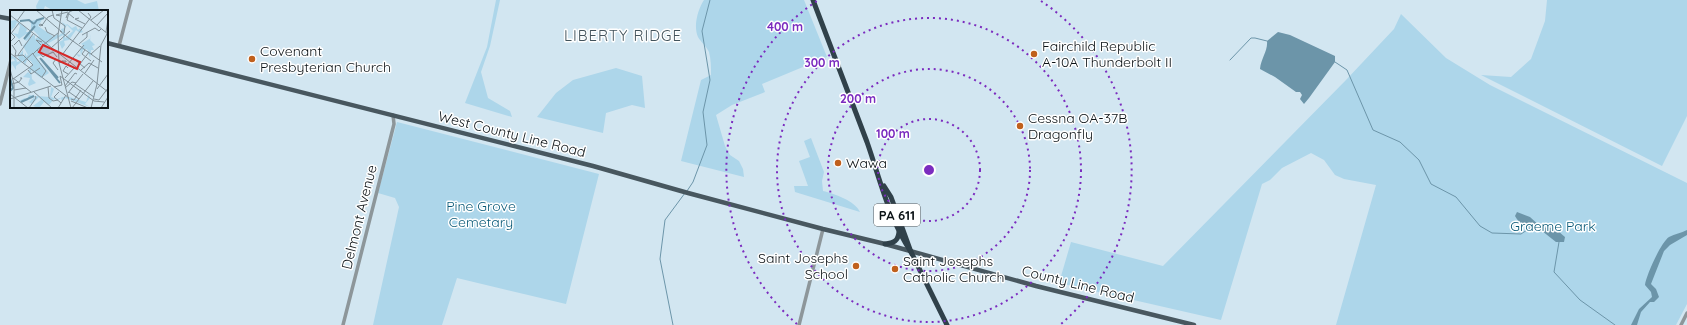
<svg xmlns="http://www.w3.org/2000/svg" width="1687" height="325" viewBox="0 0 1687 325" font-family="Quicksand,sans-serif">
<style>
.green{fill:#add6ea}
.water{fill:#6c95a9}
.lines{fill:none;stroke-linecap:round;stroke-linejoin:round}
.stream{stroke:#6c95a9;stroke-width:1}
.minor{stroke:#8d969a;stroke-width:3.5}
.major{stroke:#48575f;stroke-width:4.5}
.highway{stroke:#30414a;stroke-width:5}
.ring{fill:none;stroke:#7b2cbf;stroke-width:2;stroke-dasharray:2 4}
.poi-dot{fill:#c0601d;stroke:#fff;stroke-width:1.5}
.labels{text-anchor:middle;stroke-width:3;stroke-linejoin:round;paint-order:stroke}
.shield{fill:#fff;stroke:#54595c;stroke-width:1}
.shield-label{font-size:13px;font-weight:bold;fill:#0b1216}
.poi-label{font-size:14px;fill:#0b1216;stroke:#fff;text-anchor:start}
.street-label{font-size:14px;fill:#0b1216;stroke:#fff}
.park-label{font-size:14px;fill:#085977;stroke:#fff}
.neighbourhood-label{font-size:15px;letter-spacing:1px;fill:#42535c;stroke:#fff}
.inset-river{fill:none;stroke:#6c95a9;stroke-width:2}
.inset-road{fill:none;stroke:#829199;stroke-width:1}
.view{fill:#d62828;fill-opacity:0.15;stroke:#d62828;stroke-width:2}
.inset-edge{fill:none;stroke:#0b1216;stroke-width:2}
.centre{fill:#7b2cbf;stroke:#fff;stroke-width:2}
.ring-label{font-size:12px;text-anchor:middle;font-weight:bold;fill:#7b2cbf;stroke:#fff;stroke-width:3;stroke-linejoin:round;paint-order:stroke}
</style>
<rect width="100%" height="100%" fill="#d2e6f1"/>
<g class="green">
<path d="M 39,0 L 77,0 L 85,4 L 97,1 L 99,11 L 54,11 L 45,6 L 43,11 L 37,11 L 36,6 Z"/>
<path d="M 496,0 L 500,0 L 490,46 L 481,72 L 488,98 L 510,111 L 512,117 L 465,103 L 487,47 Z"/>
<path d="M 704,0 L 804,0 L 827,57 L 762,84 L 765,92 L 732,105 L 716,115 L 725,146 L 730,155 L 739,161 L 743,169 L 744,177 L 681,161 L 701,80 L 711,75 C 711,67 711,60 709,52 C 707,47 701,42 698,37 C 693,26 698,9 704,0 Z"/>
<path d="M 1547,0 L 1687,0 L 1687,116 L 1662,166 L 1481,75 L 1511,77 L 1531,59 L 1545,21 Z"/>
<path d="M 1401,14 L 1446,58 L 1490,85 L 1687,183 L 1687,304 L 1676,325 L 1336,325 L 1376,185 L 1344,179 L 1335,175 L 1324,160 L 1311,153 L 1282,168 L 1270,180 L 1262,184 L 1221,320 L 1059,283 L 1071,242 L 1163,266 L 1346,80 L 1394,29 Z"/>
<path d="M 616,68 L 642,76 L 645,108 L 632,105 L 606,113 L 603,133 L 537,117 L 556,93 L 573,80 Z"/>
<path d="M 397,122 L 599,174 L 566,304 L 457,278 L 442,325 L 373,325 L 399,207 L 395,198 L 378,193 Z"/>
<path d="M 811,138 L 824,172 L 822,181 L 823,191 C 835,194 855,201 860,212 L 795,192 L 794,186 L 808,186 L 799,161 L 810,157 L 804,141 Z"/>
</g>
<g class="water">
<path d="M 1278,32 L 1290,35 L 1335,56 L 1335,62 L 1309,98 L 1304,104 L 1300,99 L 1302,95 L 1300,92 L 1296,92 L 1275,77 L 1260,69 C 1261,58 1268,51 1267,41 Z"/>
<path d="M 1517,212 L 1530,217 L 1542,228 C 1553,226 1557,230 1565,237 L 1564,242 L 1556,242 L 1537,227 C 1528,229 1519,224 1515,216 Z"/>
<path d="M 1687,230 L 1687,235 L 1670,245 L 1664,251 L 1651,284 L 1656,289 L 1659,297 L 1654,302 L 1650,302 L 1641,312 L 1637,325 L 1631,325 L 1639,309 L 1652,297 L 1651,292 L 1645,285 C 1646,276 1661,242 1669,237 C 1675,234 1681,233 1687,230 Z"/>
</g>
<g class="lines">
<g class="stream">
<path d="M 1230,60 L 1251,38 L 1255,38 L 1267,41"/>
<path d="M 1335,62 L 1347,70 L 1373,130 L 1400,142 L 1419,160 L 1431,184 L 1456,197 L 1480,226 L 1492,233 L 1521,234 L 1530,228"/>
<path d="M 687,191 L 693,182 L 707,145 L 703,112 L 710,80 L 702,31 L 710,0"/>
<path d="M 1559,242 L 1554,272 L 1580,300 L 1615,325"/>
<path d="M 673,325 L 660,259 L 665,220 L 685,193"/>
</g>
<g class="minor">
<path d="M 119,46 L 131,0"/>
<path d="M 0,104 L 11,60"/>
<path d="M 343,325 L 394,124 L 393,115"/>
<path d="M 799,325 L 823,229"/>
<path d="M 1681,325 L 1687,313"/>
</g>
<g class="major">
<path d="M 0,17 L 11,19"/>
<path d="M 107,43 L 593,166 L 688,193 L 823,229 L 885,244 L 1036,286 L 1194,325"/>
</g>
<g class="highway">
<path d="M 813,0 C 831,47 849,95 867,142 C 880,179 889,219 911,252"/>
<path d="M 884,186 L 891,197 L 911,252 L 947,325"/>
<path d="M 885,244 C 894,243 898,241 899,232"/>
</g>
</g>
<g class="ring">
<circle cx="929" cy="170" r="51"/>
<circle cx="929" cy="170" r="101"/>
<circle cx="929" cy="170" r="152"/>
<path d="M797 324A203 203 0 0 1 817 1M1041 1A203 203 0 0 1 1061 324"/>
</g>
<g class="poi-dot">
<circle cx="1034" cy="54" r="4"/>
<circle cx="252" cy="59" r="4"/>
<circle cx="1020" cy="126" r="4"/>
<circle cx="838" cy="163" r="4"/>
<circle cx="856" cy="266" r="4"/>
<circle cx="895" cy="269" r="4"/>
</g>
<g class="labels">
<rect class="shield" x="874" y="204" width="46" height="22" rx="3"/>
<g class="shield-label">
<text x="897" y="220">PA 611</text>
</g>
<g class="poi-label">
<text x="1042" y="51">Fairchild Republic<tspan x="1042" dy="16">A-10A Thunderbolt II</tspan></text>
<text x="260" y="56">Covenant<tspan x="260" dy="16">Presbyterian Church</tspan></text>
<text x="1028" y="123">Cessna OA-37B<tspan x="1028" dy="16">Dragonfly</tspan></text>
<text x="846" y="168">Wawa</text>
<text x="848" y="263" text-anchor="end">Saint Josephs<tspan x="848" dy="16">School</tspan></text>
<text x="903" y="266">Saint Josephs<tspan x="903" dy="16">Catholic Church</tspan></text>
</g>
<g class="street-label">
<text transform="translate(512 134) rotate(14)" y="5">West County Line Road</text>
<text transform="translate(359 217) rotate(-76)" y="5">Delmont Avenue</text>
<text transform="translate(1078 284) rotate(14)" y="5">County Line Road</text>
</g>
<g class="park-label">
<text x="481" y="211">Pine Grove<tspan x="481" dy="16">Cemetary</tspan></text>
<text x="1553" y="231">Graeme Park</text>
</g>
<g class="neighbourhood-label">
<text x="623" y="41">LIBERTY RIDGE</text>
</g>
</g>
<g transform="translate(10 10)">
<rect width="98" height="98" fill="#d2e6f1"/>
<path d="M 33,8 L 28,16 L 44,27 L 48,23 L 48,26 L 52,23 L 51,19 L 55,18 L 55,28 L 63,21 L 57,15 L 55,18 L 52,12 L 56,15 L 57,14 L 62,18 L 66,16 L 68,20 L 70,18 L 73,22 L 79,20 L 70,23 L 66,20 L 59,30 L 54,31 L 55,35 L 52,39 L 49,32 L 53,30 L 53,25 L 37,34 L 41,38 L 39,42 L 43,40 L 45,43 L 36,45 L 34,42 L 33,45 L 26,47 L 39,63 L 31,68 L 21,60 L 22,69 L 26,73 L 19,76 L 21,80 L 18,74 L 20,68 L 13,67 L 18,62 L 20,64 L 19,59 L 23,55 L 21,51 L 17,50 L 15,55 L 13,51 L 6,56 L 6,60 L 2,54 L 1,59 L 0,55 L 0,52 L 5,51 L 3,48 L 0,51 L 0,45 L 6,48 L 7,52 L 10,51 L 8,47 L 13,40 L 13,47 L 16,43 L 16,46 L 18,45 L 13,36 L 20,28 L 16,31 L 14,29 L 16,24 L 9,29 L 5,25 L 2,23 L 8,24 L 10,16 L 7,12 L 5,17 L 0,21 L 0,11 L 6,10 L 17,19 L 16,22 L 21,22 L 20,27 L 25,25 L 25,29 L 29,26 L 21,18 L 21,11 ZM 80,24 L 81,27 L 80,30 L 85,35 L 82,36 L 84,40 L 81,40 L 80,48 L 77,39 L 73,40 L 71,45 L 69,47 L 66,44 L 71,45 L 70,39 L 73,35 L 71,34 L 81,28 ZM 41,77 L 44,79 L 41,87 L 47,89 L 53,87 L 59,87 L 76,92 L 79,84 L 80,88 L 75,94 L 80,97 L 55,88 L 52,91 L 51,88 L 48,90 L 44,89 L 39,95 L 34,92 L 29,98 L 23,96 L 31,90 L 29,87 L 22,94 L 16,90 L 11,93 L 9,91 L 15,88 L 17,90 L 19,85 L 25,86 L 17,90 L 19,92 L 26,86 L 40,87 Z" fill="#add6ea"/>
<path class="inset-river" d="M 10,11 L 19,10 L 24,14M 24,14 L 27,10 L 34,8M 14,29 L 25,16M 30,48 L 50,73M 31,49 L 48,68M 0,68 L 3,78 L 0,81M 11,92 L 24,86"/>
<path class="inset-road" d="M 26,0 L 52,22M 42,0 L 44,8 L 55,16 L 54,23M 52,0 L 48,25 L 49,53 L 61,98M 64,0 L 59,2 L 57,10 L 72,18M 68,0 L 98,24M 0,5 L 98,82M 51,6 L 46,5 L 58,2M 56,8 L 58,3 L 64,8M 69,8 L 65,9 L 75,14M 81,10 L 94,0M 7,11 L 15,0M 87,15 L 98,3M 33,16 L 31,14 L 29,15 L 31,16 L 33,14 L 35,11 L 38,7 L 43,5M 35,17 L 37,22 L 45,26M 50,21 L 61,30M 96,22 L 98,9M 0,25 L 9,13M 72,25 L 85,18 L 89,21 L 91,19M 60,29 L 92,52M 0,31 L 0,47M 0,32 L 5,27 L 1,23M 69,34 L 77,27 L 77,22M 2,35 L 6,41 L 5,46M 4,35 L 9,30 L 12,36M 31,35 L 26,30 L 32,32M 41,38 L 60,21M 27,40 L 48,23M 75,40 L 72,44 L 81,51M 0,43 L 59,88M 81,44 L 90,36M 8,45 L 23,24M 37,45 L 43,42 L 47,47M 52,45 L 81,7 L 78,3M 42,48 L 46,49 L 43,53 L 48,60M 64,49 L 75,58M 13,52 L 23,43M 49,53 L 51,52 L 52,51 L 54,52 L 56,52 L 56,51 L 52,51 L 49,53M 58,54 L 74,35M 70,54 L 79,42M 0,59 L 4,74 L 4,98M 18,60 L 21,64 L 30,58M 71,60 L 79,53 L 88,58M 75,63 L 84,50M 58,64 L 53,61 L 56,56 L 58,58M 50,66 L 84,91 L 94,92M 32,67 L 36,61 L 23,44 L 27,40 L 33,47 L 37,44M 3,68 L 21,82M 55,68 L 65,57M 3,69 L 23,55 L 13,45 L 5,46M 2,74 L 9,72 L 12,68 L 10,68M 65,74 L 84,87M 55,76 L 65,63 L 67,64M 38,77 L 39,88 L 43,91 L 48,90M 44,77 L 52,75 L 50,66M 55,78 L 62,72 L 66,73M 87,79 L 98,64M 4,80 L 16,78M 24,82 L 42,98M 49,82 L 44,87 L 51,93M 59,82 L 69,89M 58,83 L 73,64M 0,84 L 18,98M 0,89 L 41,76M 61,89 L 64,90 L 71,80M 84,89 L 89,90 L 98,78M 61,91 L 78,98M 19,98 L 26,88 L 25,86M 48,98 L 56,85M 62,98 L 83,71M 81,98 L 87,74 L 91,35 L 98,22M 91,98 L 98,87"/>
<path class="view" d="M 33,35 L 70,52 L 67,59 L 29,42 Z"/>
<rect width="98" height="98" class="inset-edge"/>
</g>
<circle cx="929" cy="170" r="6" class="centre"/>
<g class="ring-label">
<text x="785" y="31">400 m</text>
<text x="822" y="67">300 m</text>
<text x="858" y="103">200 m</text>
<text x="893" y="138">100 m</text>
</g>
</svg>
